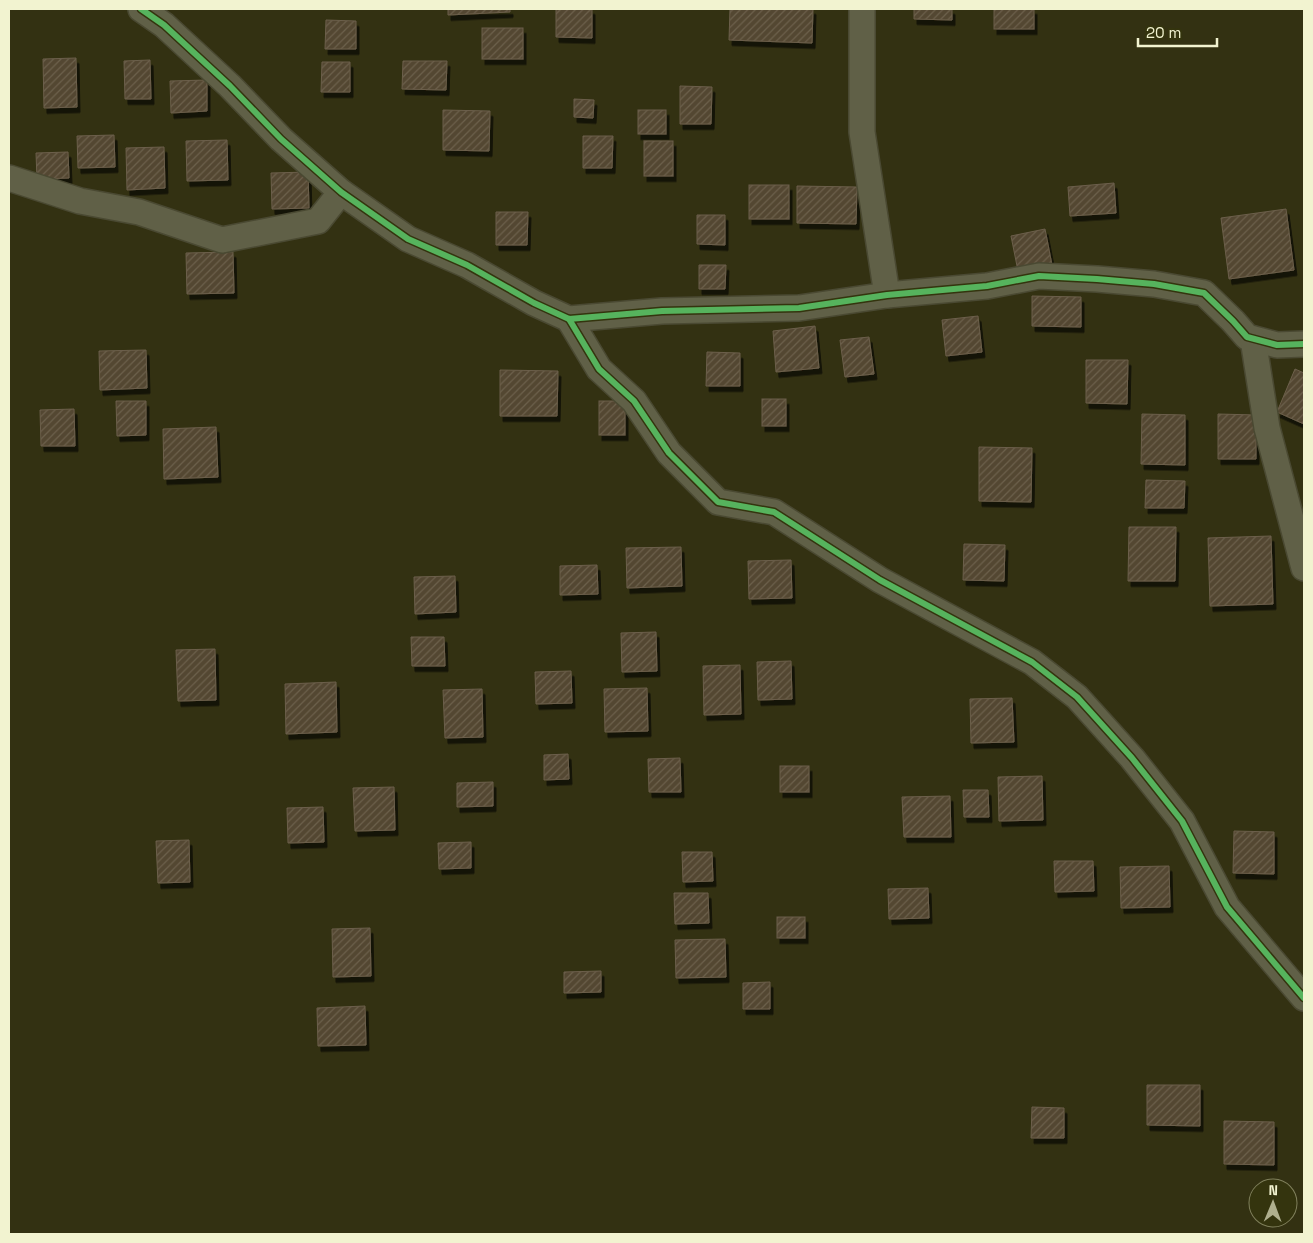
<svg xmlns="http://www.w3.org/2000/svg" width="1313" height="1243" viewBox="0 0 1313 1243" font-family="'Space Grotesk',sans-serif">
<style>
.building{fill:url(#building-hatch);stroke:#6c5f4b;filter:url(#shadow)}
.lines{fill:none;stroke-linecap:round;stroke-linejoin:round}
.street-casing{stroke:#4a4932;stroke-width:28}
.street{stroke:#606047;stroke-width:25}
.cycleway-casing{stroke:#34340e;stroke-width:9}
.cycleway{stroke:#56b35d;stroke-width:6}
</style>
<defs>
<pattern id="building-hatch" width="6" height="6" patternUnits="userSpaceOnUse" patternTransform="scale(1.25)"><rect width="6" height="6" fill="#534630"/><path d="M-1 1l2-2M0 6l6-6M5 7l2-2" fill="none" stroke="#6c614d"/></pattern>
<filter id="shadow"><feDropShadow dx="3" dy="5.5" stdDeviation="0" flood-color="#0009"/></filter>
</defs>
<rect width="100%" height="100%" fill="#333112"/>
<g class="building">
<path d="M 448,9 L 510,9 L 510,12 L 448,15 Z"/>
<path d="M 556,9 L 592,9 L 592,38 L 556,37 Z"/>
<path d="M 730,9 L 813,9 L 812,43 L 729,40 Z"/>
<path d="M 914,9 L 952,9 L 952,20 L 914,19 Z"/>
<rect x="994" y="9" width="40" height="20"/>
<path d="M 326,20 L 356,21 L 356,49 L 325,49 Z"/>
<rect x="482" y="28" width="41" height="31"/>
<path d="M 76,58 L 77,107 L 44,108 L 43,59 Z"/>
<path d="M 150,60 L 151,99 L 125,99 L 124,61 Z"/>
<path d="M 403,61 L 447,61 L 446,90 L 402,89 Z"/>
<path d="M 322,62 L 350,62 L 350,92 L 321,92 Z"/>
<path d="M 207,80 L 207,111 L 171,113 L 170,81 Z"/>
<path d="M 680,86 L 712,87 L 711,124 L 680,124 Z"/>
<path d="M 574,99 L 594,100 L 593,118 L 574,117 Z"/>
<path d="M 443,110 L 490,111 L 489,151 L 443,150 Z"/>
<rect x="638" y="110" width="28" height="24"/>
<path d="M 114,135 L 115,167 L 78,168 L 77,136 Z"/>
<path d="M 583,136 L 613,136 L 612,168 L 583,168 Z"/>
<path d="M 227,140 L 228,180 L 187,181 L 186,141 Z"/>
<rect x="644" y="141" width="29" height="35"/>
<path d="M 164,147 L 165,188 L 127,190 L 126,148 Z"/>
<path d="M 68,152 L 69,178 L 37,179 L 36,153 Z"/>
<path d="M 308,172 L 309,208 L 272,209 L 271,173 Z"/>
<path d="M 1114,183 L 1116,213 L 1070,216 L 1068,187 Z"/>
<rect x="749" y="185" width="40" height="34"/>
<path d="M 797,186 L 857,187 L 856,224 L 797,223 Z"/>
<path d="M 1286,209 L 1294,270 L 1229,279 L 1221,218 Z"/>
<path d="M 496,212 L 528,212 L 527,245 L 496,245 Z"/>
<path d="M 697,215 L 725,215 L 725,245 L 697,244 Z"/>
<path d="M 1045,229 L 1052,265 L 1018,271 L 1011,236 Z"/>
<path d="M 233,252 L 234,293 L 187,294 L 186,253 Z"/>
<path d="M 699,265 L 726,265 L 725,289 L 699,289 Z"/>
<path d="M 1032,296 L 1081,297 L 1081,327 L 1032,326 Z"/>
<path d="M 978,316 L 982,352 L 946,356 L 942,320 Z"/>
<path d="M 815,326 L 819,368 L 776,372 L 773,331 Z"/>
<path d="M 869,337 L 874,374 L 845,377 L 840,340 Z"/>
<path d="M 146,350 L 147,388 L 100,390 L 99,351 Z"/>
<path d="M 707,352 L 740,353 L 740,386 L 706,386 Z"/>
<path d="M 1086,360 L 1128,360 L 1127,404 L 1086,403 Z"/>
<path d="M 1295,369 L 1304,373 L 1304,424 L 1277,412 Z"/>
<path d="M 500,370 L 558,371 L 557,416 L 500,416 Z"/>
<rect x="762" y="399" width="24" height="27"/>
<path d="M 116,401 L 146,401 L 146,435 L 117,436 Z"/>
<rect x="599" y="401" width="26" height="34"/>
<path d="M 74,409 L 75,446 L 41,446 L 40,410 Z"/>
<path d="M 1142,414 L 1185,415 L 1185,465 L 1141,464 Z"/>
<path d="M 1218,414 L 1256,415 L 1256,459 L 1218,459 Z"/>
<path d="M 216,427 L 218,477 L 164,479 L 163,429 Z"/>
<path d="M 979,447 L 1032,448 L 1031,502 L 979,501 Z"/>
<path d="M 1146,480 L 1185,481 L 1184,508 L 1145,508 Z"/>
<path d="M 1129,527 L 1176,527 L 1175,581 L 1128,581 Z"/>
<path d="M 1271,536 L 1273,604 L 1210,606 L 1208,538 Z"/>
<path d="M 964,544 L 1005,545 L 1004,581 L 963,580 Z"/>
<path d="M 681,547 L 682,586 L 627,588 L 626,548 Z"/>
<path d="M 791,560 L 792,598 L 749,599 L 748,561 Z"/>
<path d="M 597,565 L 598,594 L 560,595 L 560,566 Z"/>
<path d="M 455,576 L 456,612 L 415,614 L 414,577 Z"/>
<path d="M 656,632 L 657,671 L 622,672 L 621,633 Z"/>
<path d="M 411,637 L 444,637 L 445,666 L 412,666 Z"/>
<path d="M 215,649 L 216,700 L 178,701 L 176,650 Z"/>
<path d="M 791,661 L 792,699 L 758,700 L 757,662 Z"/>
<path d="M 740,665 L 741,714 L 704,715 L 703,666 Z"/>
<path d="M 571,671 L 572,703 L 536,704 L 535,672 Z"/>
<path d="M 336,682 L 337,732 L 286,734 L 285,684 Z"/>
<path d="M 647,688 L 648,731 L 605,732 L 604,689 Z"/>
<path d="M 482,689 L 483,737 L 445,738 L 443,690 Z"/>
<path d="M 1012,698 L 1014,742 L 971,743 L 970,699 Z"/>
<path d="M 568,754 L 569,779 L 544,780 L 544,755 Z"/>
<path d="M 680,758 L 681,792 L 649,792 L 648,759 Z"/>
<rect x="780" y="766" width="29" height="26"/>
<path d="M 1042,776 L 1043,820 L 999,821 L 998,777 Z"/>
<path d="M 493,782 L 493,806 L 457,807 L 457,783 Z"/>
<path d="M 394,787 L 395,830 L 355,831 L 353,788 Z"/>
<path d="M 963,790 L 988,790 L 989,817 L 964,817 Z"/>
<path d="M 950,796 L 951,837 L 904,837 L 902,797 Z"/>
<path d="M 323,807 L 324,842 L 288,843 L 287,808 Z"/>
<path d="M 1234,831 L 1274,832 L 1274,874 L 1233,873 Z"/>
<path d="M 189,840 L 190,882 L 158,883 L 156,841 Z"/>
<path d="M 471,842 L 471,868 L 439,869 L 438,843 Z"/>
<path d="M 682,852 L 712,852 L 713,881 L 683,882 Z"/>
<path d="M 1054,861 L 1093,861 L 1094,891 L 1055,892 Z"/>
<path d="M 1169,866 L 1170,907 L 1121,908 L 1120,867 Z"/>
<path d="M 928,888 L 929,918 L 889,919 L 888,889 Z"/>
<path d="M 674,893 L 708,893 L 709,923 L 675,924 Z"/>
<rect x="777" y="917" width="28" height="21"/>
<path d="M 370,928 L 371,976 L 333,977 L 332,929 Z"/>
<path d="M 725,939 L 726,977 L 676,978 L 675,940 Z"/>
<path d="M 601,971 L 601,992 L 564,993 L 564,972 Z"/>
<path d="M 770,982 L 770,1009 L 743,1009 L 743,983 Z"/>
<path d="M 365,1006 L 366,1045 L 318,1046 L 317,1008 Z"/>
<path d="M 1147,1085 L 1200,1085 L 1200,1126 L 1147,1125 Z"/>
<path d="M 1032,1107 L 1064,1108 L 1064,1138 L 1031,1138 Z"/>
<path d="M 1224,1121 L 1274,1122 L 1274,1165 L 1224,1164 Z"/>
</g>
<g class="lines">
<g class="street-casing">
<g id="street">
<path d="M 141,9 L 164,25 L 230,86 L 281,139 L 341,192 L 408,239 L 467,265 L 534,303 L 569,319 L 662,311 L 799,308 L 887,295 L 987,286 L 1039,276 L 1097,279 L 1154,284 L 1204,293 L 1233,321 L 1247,337 L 1277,345 L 1304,344"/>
<path d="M 862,9 L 862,132 L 887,295"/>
<path d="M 9,178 L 80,201 L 139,212 L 222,240 L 318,221 L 341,192"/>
<path d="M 569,319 L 599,369 L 634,401 L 669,453 L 718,502 L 774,512 L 880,580 L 1032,662 L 1077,697 L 1132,758 L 1182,821 L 1227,907 L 1304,998"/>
<path d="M 1253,339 L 1267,428 L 1304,568"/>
</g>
</g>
<use href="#street" class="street"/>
<g class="cycleway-casing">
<g id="cycleway">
<path d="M 141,9 L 164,25 L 230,86 L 281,139 L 341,192 L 408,239 L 467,265 L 534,303 L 569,319 L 662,311 L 799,308 L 887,295 L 987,286 L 1039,276 L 1097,279 L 1154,284 L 1204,293 L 1233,321 L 1247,337 L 1277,345 L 1304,344"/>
<path d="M 569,319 L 599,369 L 634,401 L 669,453 L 718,502 L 774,512 L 880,580 L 1032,662 L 1077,697 L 1132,758 L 1182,821 L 1227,907 L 1304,998"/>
</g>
</g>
<use href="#cycleway" class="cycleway"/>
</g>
<rect width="1313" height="1243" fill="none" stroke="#f2f3d0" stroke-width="20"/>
<g transform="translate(1273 1203) rotate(1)"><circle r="24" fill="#34340e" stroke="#80805c"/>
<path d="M0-4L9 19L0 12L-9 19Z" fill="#afaf8e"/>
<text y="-8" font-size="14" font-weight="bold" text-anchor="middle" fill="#f2f3d0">N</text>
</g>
<path d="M1138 38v8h79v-8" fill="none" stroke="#f2f3d0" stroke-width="2.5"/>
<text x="1146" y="38" font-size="15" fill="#f2f3d0" stroke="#34340e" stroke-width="4" paint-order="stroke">20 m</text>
</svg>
